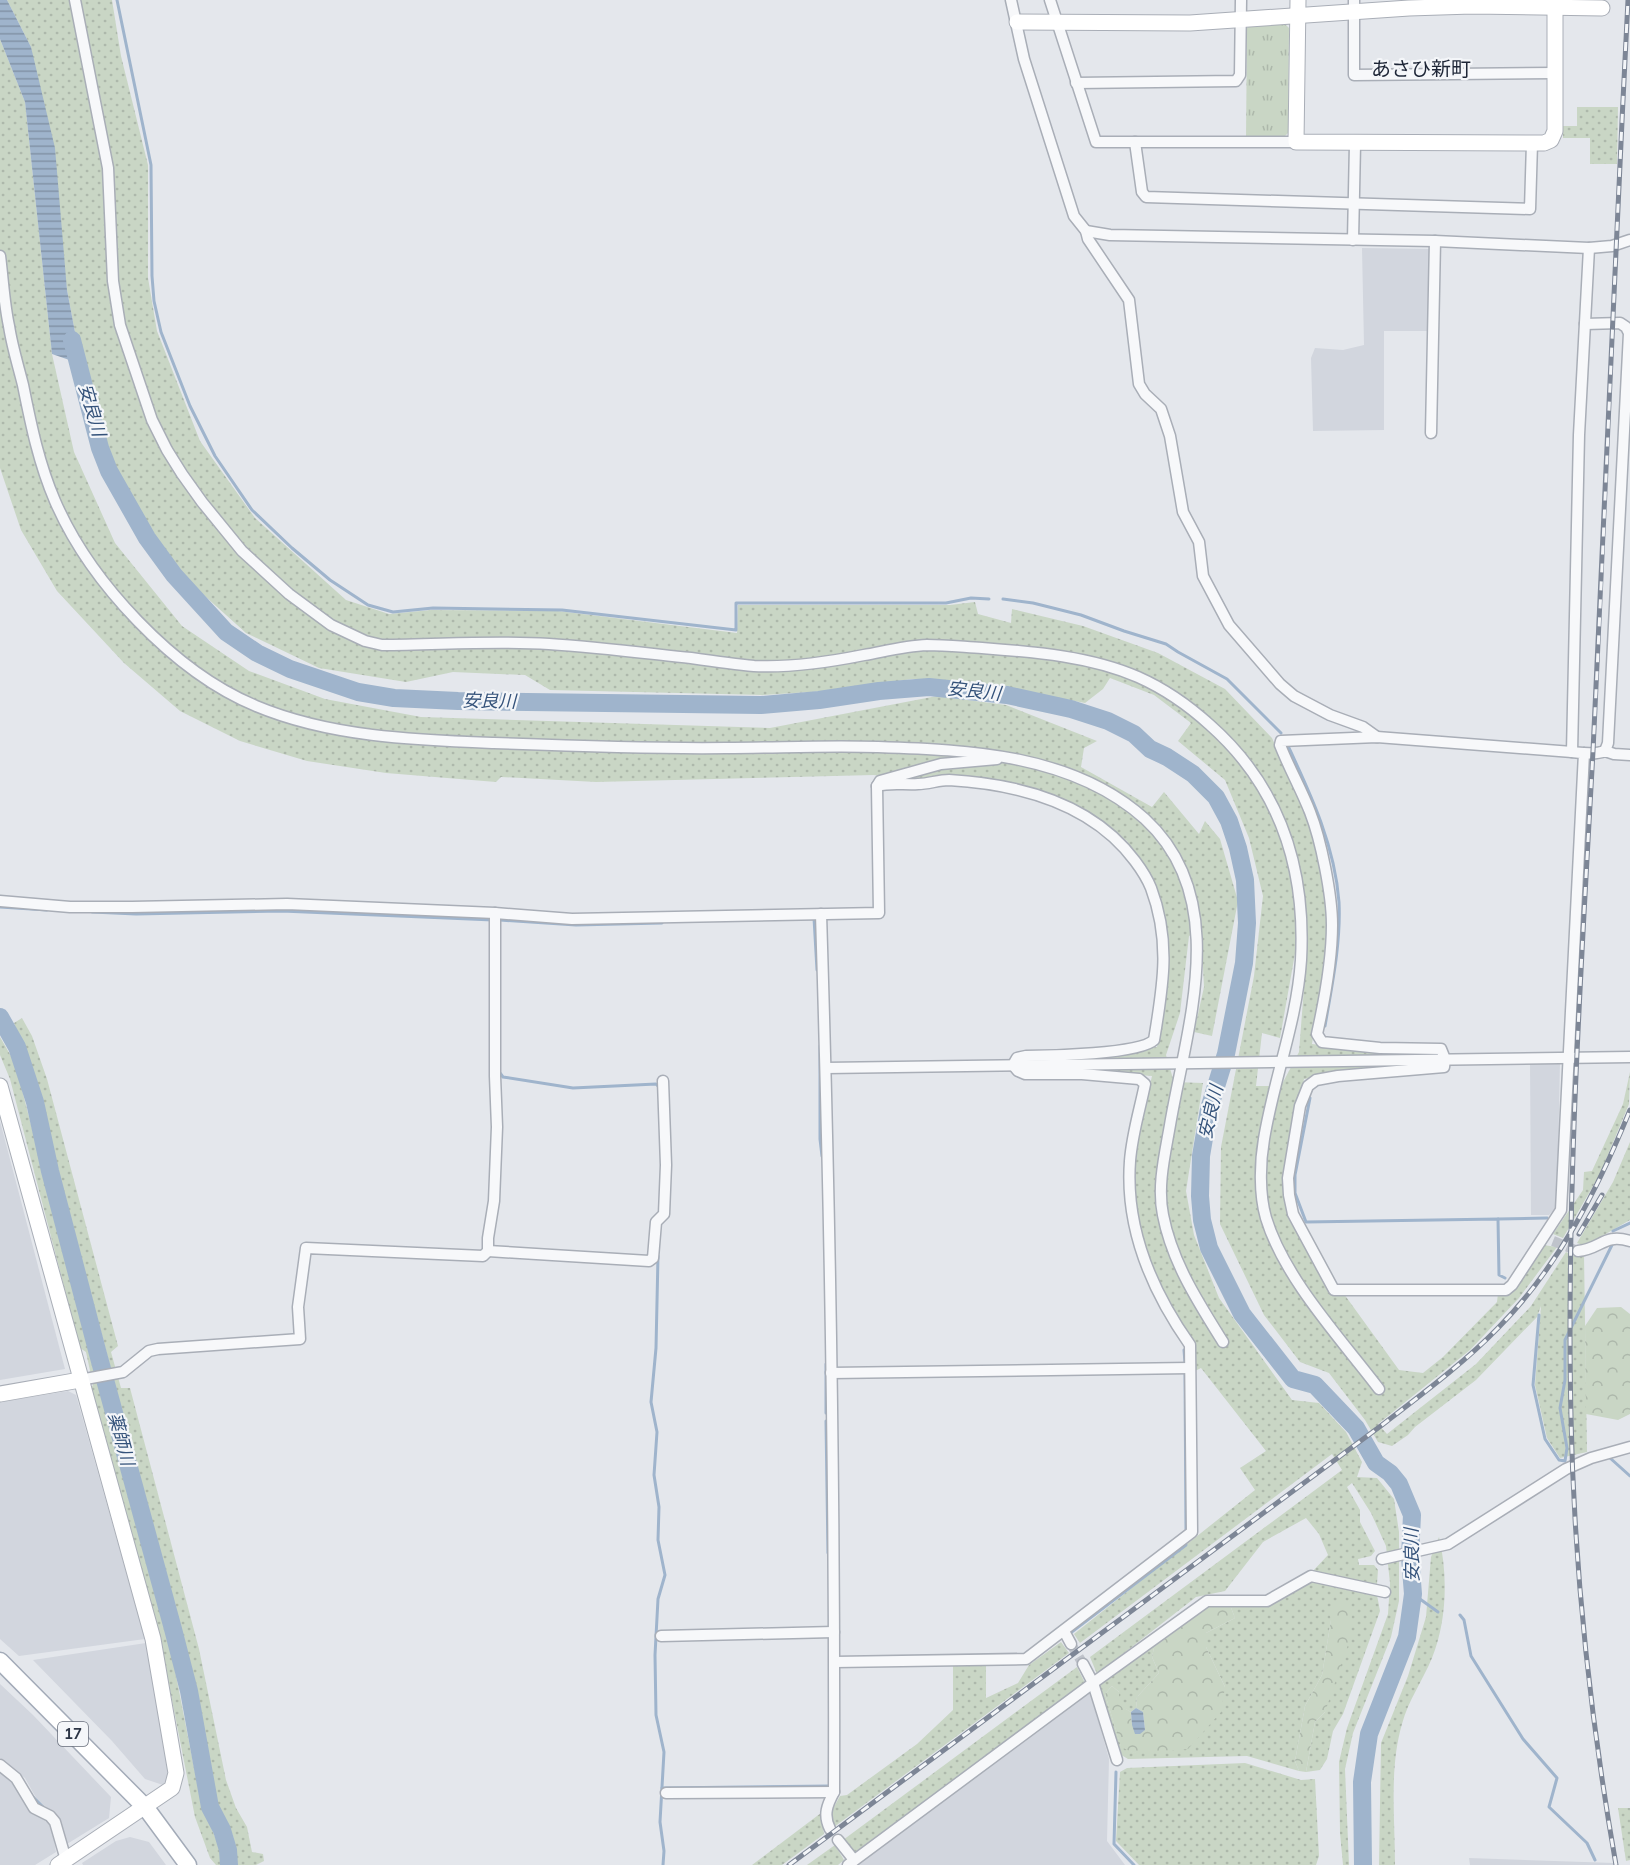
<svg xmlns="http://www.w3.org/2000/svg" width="1630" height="1865" viewBox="0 0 1630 1865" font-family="Mulish,'Noto Sans JP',sans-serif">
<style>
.built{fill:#d2d6de}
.grass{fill:url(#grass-dots);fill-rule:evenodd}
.forest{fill:url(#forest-crowns)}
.park{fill:url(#park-tufts)}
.water{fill:url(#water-rules)}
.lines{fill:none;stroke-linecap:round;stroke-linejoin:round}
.stream{stroke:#9fb4cc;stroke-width:3}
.river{stroke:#9fb4cc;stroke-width:18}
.street-tunnel{stroke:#bfc3cb;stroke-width:10;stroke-dasharray:10 5;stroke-linecap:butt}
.street-casing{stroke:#a9aeb7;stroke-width:13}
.secondary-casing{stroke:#a9aeb7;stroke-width:17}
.primary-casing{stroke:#a3abb8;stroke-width:19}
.street{stroke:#f7f8fa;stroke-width:10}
.secondary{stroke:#fff;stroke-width:15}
.primary{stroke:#fff;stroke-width:16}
.rail-casing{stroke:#7d8696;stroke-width:5}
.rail{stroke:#f4f6f9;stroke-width:3;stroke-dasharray:9;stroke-linecap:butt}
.labels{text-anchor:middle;stroke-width:4.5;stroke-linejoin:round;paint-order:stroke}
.shield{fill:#f4f6f9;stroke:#676e7b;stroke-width:1.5}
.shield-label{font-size:15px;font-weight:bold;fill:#2b3445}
.water-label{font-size:18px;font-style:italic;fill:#34527a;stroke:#f4f6f9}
.quarter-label{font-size:20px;fill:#1d2536;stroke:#f4f6f9}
</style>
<defs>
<pattern id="grass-dots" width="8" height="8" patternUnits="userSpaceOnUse" patternTransform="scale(1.5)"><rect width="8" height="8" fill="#c9d6c5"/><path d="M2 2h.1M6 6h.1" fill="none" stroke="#adb8ab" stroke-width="1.8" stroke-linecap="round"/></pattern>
<pattern id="forest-crowns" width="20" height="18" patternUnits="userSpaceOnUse" patternTransform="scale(1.5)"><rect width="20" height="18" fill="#c9d6c5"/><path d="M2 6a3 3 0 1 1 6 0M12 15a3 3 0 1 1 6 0" fill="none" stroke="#adb8ab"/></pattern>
<pattern id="park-tufts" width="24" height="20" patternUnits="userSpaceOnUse" patternTransform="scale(1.5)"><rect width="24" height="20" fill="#c9d6c5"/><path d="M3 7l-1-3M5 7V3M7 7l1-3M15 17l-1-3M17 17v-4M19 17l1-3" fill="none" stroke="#adb8ab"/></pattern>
<pattern id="water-rules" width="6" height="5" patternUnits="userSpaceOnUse" patternTransform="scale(1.5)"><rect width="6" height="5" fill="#9fb4cc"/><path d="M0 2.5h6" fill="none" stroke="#8293a7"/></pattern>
</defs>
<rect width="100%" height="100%" fill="#e4e7ec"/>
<g class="built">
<path d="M 1362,248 L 1431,249 L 1429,331 L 1384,331 L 1384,430 L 1313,431 L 1311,358 L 1315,348 L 1343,350 L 1364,345 Z"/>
<path d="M 1530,1062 L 1560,1062 L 1557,1207 L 1549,1215 L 1531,1215 Z"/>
<path d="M 0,1121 L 65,1369 L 0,1380 Z"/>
<path d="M 68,1391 L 76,1395 L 145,1639 L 19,1656 L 0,1639 L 0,1402 Z"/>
<path d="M 146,1643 L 168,1757 L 167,1779 L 163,1785 L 145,1779 L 112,1741 L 33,1660 Z"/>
<path d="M 0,1684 L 33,1715 L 111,1797 L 109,1818 L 67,1844 L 60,1818 L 55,1812 L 39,1803 L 25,1778 L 0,1758 Z"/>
<path d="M 1090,1691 L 1109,1759 L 1107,1841 L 1125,1865 L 855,1865 Z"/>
<path d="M 0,1769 L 16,1785 L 32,1812 L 51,1824 L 56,1852 L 35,1865 L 0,1865 Z"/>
<path d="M 130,1837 L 149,1842 L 166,1865 L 83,1865 L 82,1863 L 116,1841 Z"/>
<path d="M 1469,1858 L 1614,1863 L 1615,1865 L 1470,1865 Z"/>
</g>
<g class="grass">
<path d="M 7,0 L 112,0 L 121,56 L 148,165 L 148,278 L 157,331 L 200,441 L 255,518 L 346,600 L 389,614 L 431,610 L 558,611 L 737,633 L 738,605 L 950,605 L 975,602 L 978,614 L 1011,623 L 1012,609 L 1083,626 L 1158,653 L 1225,689 L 1272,738 L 1306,813 L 1322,868 L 1329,931 L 1312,1044 L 1408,1054 L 1407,1064 L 1304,1079 L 1284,1188 L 1288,1218 L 1333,1294 L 1344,1294 L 1399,1370 L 1423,1373 L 1443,1357 L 1497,1302 L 1498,1293 L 1543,1245 L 1557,1247 L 1519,1298 L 1470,1350 L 1378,1424 L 1387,1434 L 1476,1364 L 1531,1306 L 1566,1252 L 1573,1256 L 1584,1254 L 1587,1452 L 1560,1458 L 1547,1438 L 1535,1385 L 1541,1306 L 1537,1317 L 1476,1380 L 1415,1427 L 1408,1435 L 1392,1446 L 1378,1442 L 1365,1420 L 1329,1373 L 1300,1362 L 1264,1315 L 1220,1224 L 1221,1147 L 1254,976 L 1263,896 L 1249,838 L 1225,780 L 1178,741 L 1191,723 L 1154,695 L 1110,678 L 1103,689 L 1085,703 L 975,682 L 912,679 L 826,691 L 763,695 L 550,690 L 525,675 L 453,672 L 406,682 L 319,668 L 246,633 L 176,570 L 110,461 L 81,364 L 67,290 L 31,47 ZM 1296,948 L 1307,949 L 1299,1052 L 1281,1086 L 1256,1086 L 1262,1033 L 1280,1038 Z"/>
<path d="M 0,39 L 25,102 L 52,354 L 74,452 L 115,543 L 182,626 L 249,671 L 325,699 L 421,717 L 770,728 L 937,696 L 1006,705 L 1097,741 L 1084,748 L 1081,767 L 1152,807 L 1164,792 L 1199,834 L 1205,821 L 1220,839 L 1238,901 L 1212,1036 L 1194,1032 L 1204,987 L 1201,929 L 1189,936 L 1180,1013 L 1166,1055 L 1174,1082 L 1203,1083 L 1186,1191 L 1194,1235 L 1219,1298 L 1292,1400 L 1319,1403 L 1346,1432 L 1362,1462 L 1357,1477 L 1377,1478 L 1394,1499 L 1399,1532 L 1399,1601 L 1391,1637 L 1353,1733 L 1345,1769 L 1349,1865 L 1343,1865 L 1340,1833 L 1339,1762 L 1347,1728 L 1388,1614 L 1390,1583 L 1386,1546 L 1371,1513 L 1352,1483 L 1347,1487 L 1360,1510 L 1360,1522 L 1375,1551 L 1371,1556 L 1358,1559 L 1359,1565 L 1374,1565 L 1378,1570 L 1377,1584 L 1312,1572 L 1328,1555 L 1319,1534 L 1306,1518 L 1263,1542 L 1225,1591 L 1196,1597 L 1097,1674 L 1090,1657 L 1342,1470 L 1332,1454 L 1080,1643 L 1074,1634 L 1255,1490 L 1240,1468 L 1266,1451 L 1201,1368 L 1195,1371 L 1166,1299 L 1143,1250 L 1134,1201 L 1137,1141 L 1152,1076 L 1071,1070 L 1072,1059 L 1157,1047 L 1169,965 L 1168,935 L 1154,886 L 1127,841 L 1083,809 L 1031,789 L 911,782 L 874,775 L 596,782 L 501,777 L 496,782 L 386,773 L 307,761 L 240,741 L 180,711 L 124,663 L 57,591 L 21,530 L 0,468 Z"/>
<path d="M 1577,107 L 1618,107 L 1617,164 L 1590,164 L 1590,138 L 1563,138 L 1563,126 L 1577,126 Z"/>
<path d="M 22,1018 L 32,1036 L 47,1079 L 118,1346 L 111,1352 L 121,1388 L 130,1388 L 199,1649 L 226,1780 L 236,1808 L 247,1827 L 252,1852 L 263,1854 L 264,1861 L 256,1865 L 236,1865 L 236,1851 L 233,1836 L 217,1802 L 187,1654 L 29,1062 L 14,1023 Z"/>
<path d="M 0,1037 L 15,1063 L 89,1348 L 171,1650 L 201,1803 L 220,1849 L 220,1865 L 216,1865 L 210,1858 L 195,1817 L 161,1644 L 91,1388 L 93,1385 L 86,1352 L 80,1348 L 10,1079 L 0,1055 Z"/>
<path d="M 1630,1072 L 1629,1104 L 1600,1174 L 1563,1238 L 1553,1234 L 1583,1190 L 1584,1172 L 1592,1171 L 1623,1104 Z"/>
<path d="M 1630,1142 L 1630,1220 L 1585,1246 L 1577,1243 L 1613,1182 Z"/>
<path d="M 1439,1537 C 1448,1575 1447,1621 1432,1658 C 1423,1680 1408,1701 1402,1724 C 1389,1769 1395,1819 1395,1865 L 1379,1865 L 1381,1743 L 1408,1676 L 1426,1617 L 1431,1557 Z"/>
<path d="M 1313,1578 L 1377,1595 L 1380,1611 L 1343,1714 L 1333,1731 L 1327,1759 L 1320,1770 L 1306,1772 L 1315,1722 L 1325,1712 L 1331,1620 L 1322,1675 L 1305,1706 L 1295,1761 L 1299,1771 L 1247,1756 L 1128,1759 L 1118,1753 L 1097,1687 L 1155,1643 L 1152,1657 L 1159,1673 L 1137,1697 L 1136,1708 L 1131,1712 L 1119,1706 L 1119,1692 L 1112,1686 L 1105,1694 L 1121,1746 L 1135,1753 L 1225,1687 L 1206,1647 L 1206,1633 L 1235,1618 L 1230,1605 L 1269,1605 Z"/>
<path d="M 1061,1642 L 1069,1653 L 834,1827 L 830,1814 L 840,1796 L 847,1795 L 917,1744 L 953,1710 L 953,1665 L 986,1665 L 986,1698 L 1018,1683 L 1029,1665 Z"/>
<path d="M 1077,1667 L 1085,1683 L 854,1853 L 843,1840 Z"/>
<path d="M 1245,1763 L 1301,1780 L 1315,1779 L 1319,1856 L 1316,1865 L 1139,1865 L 1116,1841 L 1120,1772 L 1127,1768 Z"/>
<path d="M 1618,1808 L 1630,1808 L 1630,1860 L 1626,1861 Z"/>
<path d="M 821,1813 L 824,1834 L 782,1865 L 752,1865 Z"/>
<path d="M 835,1845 L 844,1860 L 838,1865 L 807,1865 Z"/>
</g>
<g class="forest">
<path d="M 1621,1307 L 1630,1314 L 1630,1414 L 1618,1420 L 1586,1414 L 1585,1326 L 1597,1308 Z"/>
<path d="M 1339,1600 L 1352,1609 L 1350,1639 L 1325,1712 L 1315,1722 L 1306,1772 L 1299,1771 L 1295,1761 L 1305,1706 L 1322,1675 L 1331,1620 L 1328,1608 Z"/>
<path d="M 1210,1605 L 1230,1605 L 1235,1618 L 1206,1633 L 1206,1647 L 1225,1687 L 1221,1712 L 1188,1749 L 1134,1753 L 1121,1747 L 1105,1694 L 1112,1686 L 1119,1692 L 1119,1705 L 1131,1712 L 1132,1725 L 1145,1730 L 1143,1712 L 1136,1708 L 1137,1697 L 1159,1673 L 1152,1657 L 1155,1643 Z"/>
</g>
<path class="park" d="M 1284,23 L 1289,28 L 1288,133 L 1284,137 L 1246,138 L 1247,28 L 1251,25 Z"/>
<g class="water">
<path d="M 0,0 L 7,0 L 31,47 L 55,148 L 67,290 L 81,364 L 52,354 L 25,102 L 0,39 Z"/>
<path d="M 1136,1708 L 1143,1712 L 1145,1730 L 1140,1734 L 1135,1734 L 1132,1725 L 1131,1712 Z"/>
</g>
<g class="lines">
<g class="stream">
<path d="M 117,0 L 151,165 L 152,276 L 154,301 L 161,332 L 190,406 L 215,456 L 252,510 L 292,548 L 330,580 L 368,605 L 393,612 L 433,608 L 562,610 L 736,630 L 736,603 L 946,603 L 971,598 L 989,599"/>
<path d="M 1003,599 L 1033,603 L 1081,615 L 1124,631 L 1166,644 L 1178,652 L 1227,679 L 1281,733"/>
<path d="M 1289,748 C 1312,797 1335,847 1339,902 C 1341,943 1332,985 1325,1026"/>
<path d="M 0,907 L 47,910"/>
<path d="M 92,912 L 136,914 L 282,911 L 493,920"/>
<path d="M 814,918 L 817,970"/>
<path d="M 500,920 L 576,925 L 662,923"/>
<path d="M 820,1046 L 820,1139 L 822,1156"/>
<path d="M 500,1073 L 503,1077 L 573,1088 L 656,1084 L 660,1088"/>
<path d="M 1310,1098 L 1295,1175 L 1295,1193 L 1306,1222 L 1498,1219 L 1499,1275 L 1505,1278"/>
<path d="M 1498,1219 L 1547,1218"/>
<path d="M 1613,1231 L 1630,1223"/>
<path d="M 658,1256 L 656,1348 L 651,1402 L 657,1432 L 654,1475 L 659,1507 L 658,1540 L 665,1575 L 658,1599 L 655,1655 L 656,1715 L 664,1752 L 660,1822 L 664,1851 L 663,1865"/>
<path d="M 1539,1315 L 1533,1385 L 1545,1439 L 1559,1460 L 1565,1461 L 1567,1448 L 1560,1408 L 1565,1380 L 1565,1340 L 1613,1243"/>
<path d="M 1184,1350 L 1185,1363"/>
<path d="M 1185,1373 L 1186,1529"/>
<path d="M 826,1413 L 826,1364"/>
<path d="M 826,1421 L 828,1553"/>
<path d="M 1610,1458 L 1630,1476"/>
<path d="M 1413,1594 L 1438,1612"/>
<path d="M 1460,1615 L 1464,1620 L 1471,1656 L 1523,1739 L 1557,1778 L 1549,1807 L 1587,1843 L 1595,1860"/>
<path d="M 1070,1636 L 1069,1634 L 1186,1545"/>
<path d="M 1116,1772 L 1114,1844 L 1134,1865"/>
<path d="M 662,1788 L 831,1786"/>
<path d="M 33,1797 L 43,1807"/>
</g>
<g class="river">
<path d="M 72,340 L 100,448 L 109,471 L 147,538 L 174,575 L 226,632 L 257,653 L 290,669 L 358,692 L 394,698 L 458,701 L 761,705 L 819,700 L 879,691 L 929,687 L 1007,695 L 1071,709 L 1108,721 L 1134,734 L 1150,749 L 1167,757 L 1193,774 L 1216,797 L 1229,821 L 1238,848 L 1245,880 L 1247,923 L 1244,963 L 1226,1054 L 1209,1109 L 1201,1156 L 1200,1196 L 1202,1220 L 1209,1248 L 1242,1314 L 1293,1379 L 1315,1385 L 1356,1428 L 1376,1463 L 1390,1473 L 1399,1484 L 1412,1515 L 1410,1557 L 1413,1594 L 1407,1637 L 1369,1734 L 1362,1782 L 1363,1865"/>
<path d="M 0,1017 L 17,1047 L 35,1102 L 50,1171 L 98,1354 L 173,1629 L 189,1691 L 210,1807 L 222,1830 L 228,1850 L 229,1865"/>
</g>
<g class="street-tunnel">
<path d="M 1553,1241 L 1578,1251"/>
<path d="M 1071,1644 L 1083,1664"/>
</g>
<g class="street-casing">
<g id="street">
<path d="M 75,0 L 108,168 L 113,281 L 120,325 L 152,420 L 167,450 L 182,474 L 202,502 L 242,551 L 289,594 L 331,625 L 365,641 L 382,645 C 436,645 495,640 549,644 C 596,647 644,653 691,658 C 712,661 733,664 754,666 C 790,668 829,662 864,655 C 886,651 905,646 927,645 C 945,645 964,647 982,648 C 1034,652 1090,656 1138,677 C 1165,689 1188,705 1210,725 C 1280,787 1306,868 1301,960 C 1297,1021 1274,1078 1264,1139 C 1260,1162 1259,1194 1266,1218 C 1284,1278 1341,1339 1379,1389"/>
<path d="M 1011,0 L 1024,59 L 1074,216 L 1086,231 L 1088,239 L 1129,300 L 1139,384 L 1145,394 L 1161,409 L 1170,436 L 1183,512 L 1199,542 L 1203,576 L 1229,625 L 1280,684 L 1294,696 L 1330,715 L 1363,727 L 1377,737"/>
<path d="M 1050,0 L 1096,142 L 1296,142"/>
<path d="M 1354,0 L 1354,75 L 1554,73"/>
<path d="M 1076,83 L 1236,81 L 1240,75 L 1241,0"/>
<path d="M 1135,142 L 1142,192 L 1146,197 L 1530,209 L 1532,143"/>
<path d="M 1086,231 L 1110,235 L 1435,241 L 1589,248 L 1612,246 L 1630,240"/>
<path d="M 1353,240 L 1355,144"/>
<path d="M 0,256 C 3,279 4,303 9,326 C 12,346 18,365 23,385 C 31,425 39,464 55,501 C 90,582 174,672 256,706 C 330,737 415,740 494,743 C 571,746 649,749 726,748 C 777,748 827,745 878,747 C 969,750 1073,754 1145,819 C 1232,899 1187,1025 1170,1125 C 1165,1154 1157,1186 1163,1215 C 1172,1262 1198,1302 1223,1342"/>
<path d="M 1585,324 L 1620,323 L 1626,327 L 1629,333 L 1608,743 L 1605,751"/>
<path d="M 1431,433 L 1435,241"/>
<path d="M 1572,752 L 1579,435 L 1589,248"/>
<path d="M 1584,753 L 1561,1210 L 1512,1285 L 1506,1290 L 1334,1290 L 1293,1214 L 1289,1195 L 1288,1178 L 1300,1106 L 1308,1086 L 1316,1080 L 1338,1076 L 1444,1067 L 1445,1059 L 1441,1049 L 1380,1048 L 1322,1042 L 1317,1034 C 1325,998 1332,961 1332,925 C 1332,895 1321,840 1310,812 C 1301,789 1289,768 1280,745 L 1281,741 L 1377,737 L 1572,752 C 1583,753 1595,755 1605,751 L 1614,754 L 1630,755"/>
<path d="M 0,901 L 70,907 L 132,907 L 287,904 L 495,913 L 572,919 L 879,913 L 877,786 L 880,781 L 941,764 L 997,759"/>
<path d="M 821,914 C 830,1206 835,1499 834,1792 C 827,1805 823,1815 830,1829"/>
<path d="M 826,1068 L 1630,1057"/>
<path d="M 488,1251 L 649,1261 L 653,1258 L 656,1222 L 664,1214 L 666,1165 L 663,1081"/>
<path d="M 1578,1251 C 1601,1249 1604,1233 1630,1241"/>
<path d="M 831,1373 L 1190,1368"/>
<path d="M 80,1380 L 123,1372 L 149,1351 L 158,1349 L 300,1339 L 298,1307 L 306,1248 L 483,1256 L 488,1251 L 488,1238 L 494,1201 L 497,1127 L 495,1076 L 495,913"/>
<path d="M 1382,1559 L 1448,1544 L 1566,1469 L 1591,1458 L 1630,1447"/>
<path d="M 1064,1631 L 1071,1644"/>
<path d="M 661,1636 L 834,1632"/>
<path d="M 835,1662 L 1026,1659 L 1192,1532 L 1190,1345 C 1152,1291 1125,1228 1130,1161 C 1132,1134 1140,1109 1145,1084 L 1139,1079 L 1082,1074 L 1025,1074 L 1018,1071 L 1013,1065 L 1017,1058 L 1026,1056 C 1049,1056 1140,1054 1154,1040 C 1163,986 1171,941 1151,888 C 1147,878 1141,869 1135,861 C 1092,803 1018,784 949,780 C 938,780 929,784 918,784 C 904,785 891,782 877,786"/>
<path d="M 1083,1664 L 1093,1683 L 1117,1760"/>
<path d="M 0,1765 L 16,1778 L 34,1808 L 50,1816 L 55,1822 L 66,1860"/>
<path d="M 666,1793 L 834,1792"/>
<path d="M 838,1840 L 854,1860"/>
<path d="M 848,1865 L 1093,1683 L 1207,1601 L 1267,1601 L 1311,1576 L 1385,1592"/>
</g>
</g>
<g class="secondary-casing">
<g id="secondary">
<path d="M 1298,0 L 1296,142 L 1532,143 L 1544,143 L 1551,140 L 1555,131 L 1555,7"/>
<path d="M 1017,22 L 1190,23 L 1409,8 L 1472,6 L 1602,8"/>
<path d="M 0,1086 L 153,1639 L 176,1773 L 172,1788 L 58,1865"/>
<path d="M 0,1394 L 80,1380"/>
</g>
</g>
<g class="primary-casing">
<path id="primary" d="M 0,1661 L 146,1808 L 188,1865"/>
</g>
<use href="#street" class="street"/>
<use href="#secondary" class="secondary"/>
<use href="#primary" class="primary"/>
<g class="rail-casing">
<g id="rail">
<path d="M 1579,1234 L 1602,1195"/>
<path d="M 789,1865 L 1382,1425 C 1422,1394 1463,1364 1498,1328 C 1559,1266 1598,1189 1630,1110"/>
<path d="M 1616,1865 C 1590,1717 1574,1567 1571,1417 C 1566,1195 1581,972 1593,751 C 1606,500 1615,250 1628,0"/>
</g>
</g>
<use href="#rail" class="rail"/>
</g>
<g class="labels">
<rect class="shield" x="58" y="1722" width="30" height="24" rx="4.5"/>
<g class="shield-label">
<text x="73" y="1739">17</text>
</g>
<g class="water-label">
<text transform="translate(92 410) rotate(74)" y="6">安良川</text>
<text transform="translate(974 691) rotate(6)" y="6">安良川</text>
<text transform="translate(489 701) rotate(1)" y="6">安良川</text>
<text transform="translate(1211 1112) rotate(-77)" y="6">安良川</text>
<text transform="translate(121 1439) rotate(75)" y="6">薬師川</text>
<text transform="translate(1412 1555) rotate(-91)" y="6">安良川</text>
</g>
<g class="quarter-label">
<text x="1421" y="76">あさひ新町</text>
</g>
</g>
</svg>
